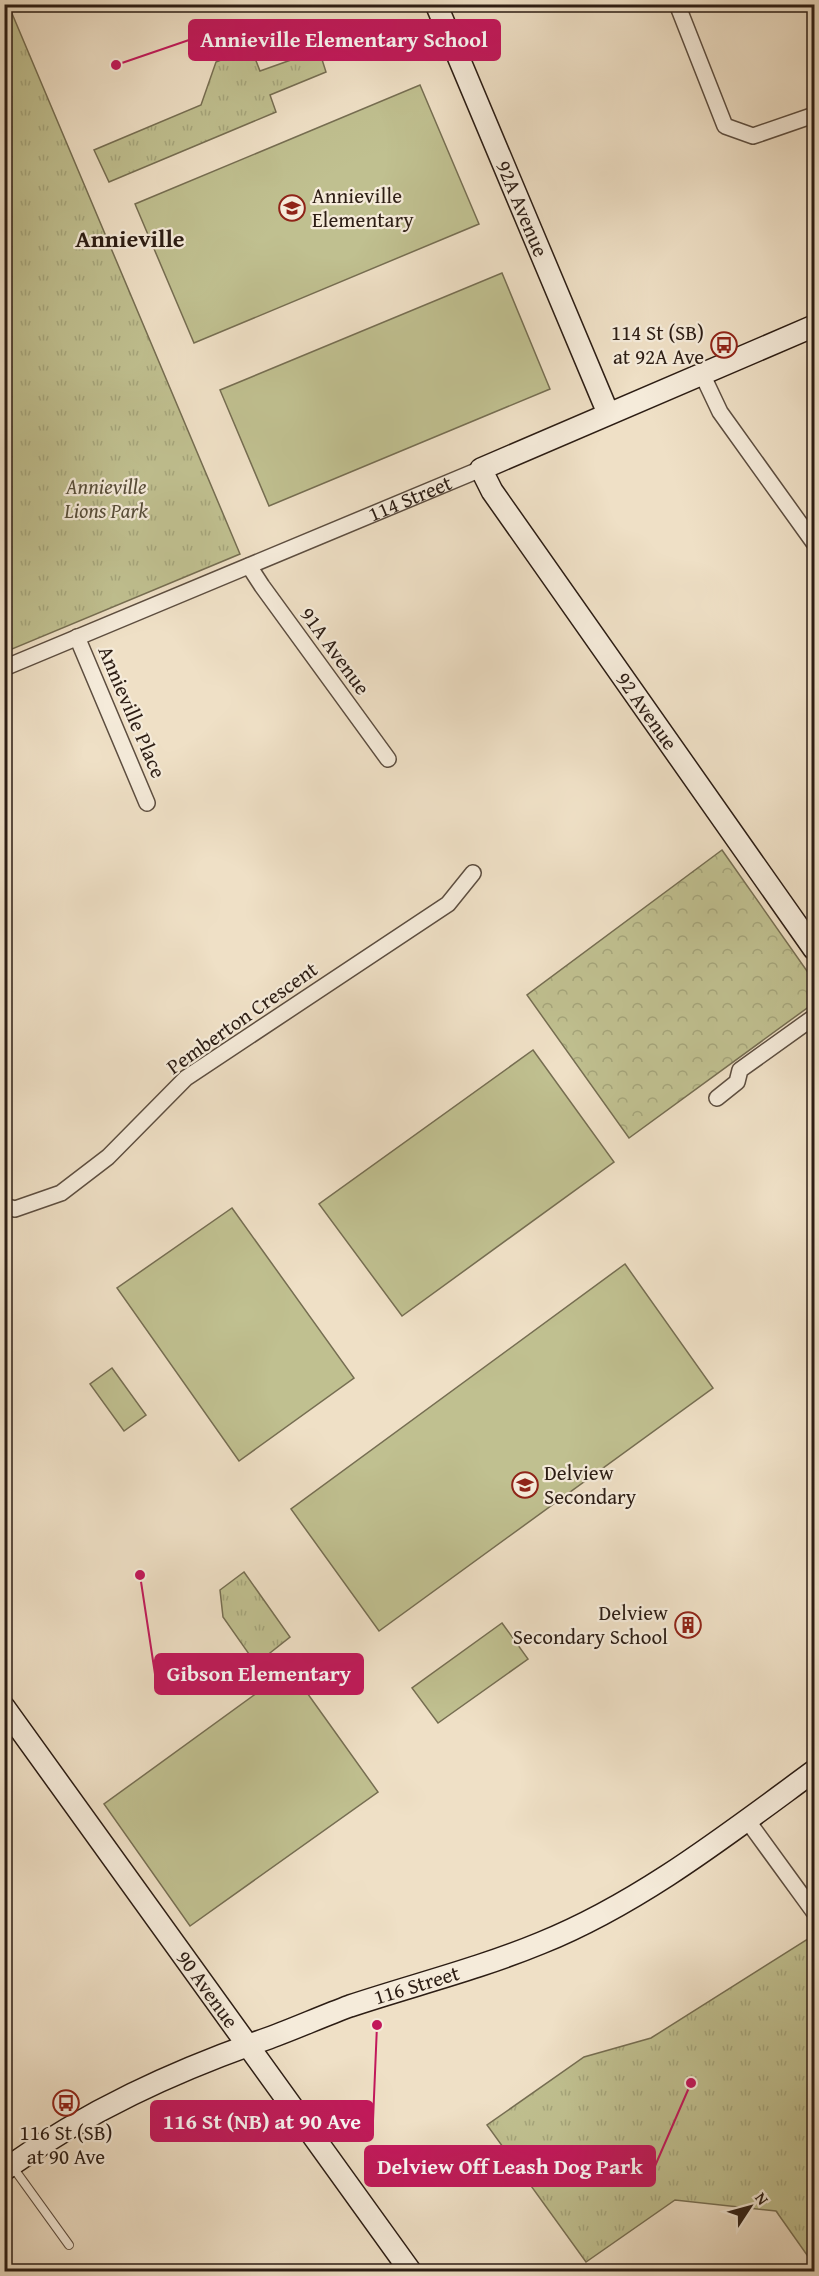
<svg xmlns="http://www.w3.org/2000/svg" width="819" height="2276" viewBox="0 0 819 2276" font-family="'Gentium Book Plus',serif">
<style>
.green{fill:#c0c090;stroke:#766e52;stroke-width:1.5}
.forest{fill:url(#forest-crowns);stroke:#766e52;stroke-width:1.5}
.park{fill:url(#park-tufts);stroke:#766e52;stroke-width:1.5}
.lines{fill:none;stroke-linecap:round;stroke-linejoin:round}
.lane-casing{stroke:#5d4e40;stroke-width:10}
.street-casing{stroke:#5d4e40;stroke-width:18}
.secondary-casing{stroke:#2c1d14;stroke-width:24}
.lane{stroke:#f5ebda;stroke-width:8}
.street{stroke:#f5ebda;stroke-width:15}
.secondary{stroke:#f5ebda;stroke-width:21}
.labels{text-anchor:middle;stroke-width:4.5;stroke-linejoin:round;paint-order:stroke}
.poi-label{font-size:21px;fill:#2c1d14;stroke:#f5ebda;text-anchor:start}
.street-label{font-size:21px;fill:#2c1d14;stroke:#f5ebda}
.park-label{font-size:21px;font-style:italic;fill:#584e39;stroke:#f5ebda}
.quarter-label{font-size:24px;font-weight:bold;fill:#2c1d14;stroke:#f5ebda}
.leader{fill:none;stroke:#c2185b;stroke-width:2}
.callout-dot{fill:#c2185b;stroke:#f5ebda;stroke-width:2}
.callout{fill:#c2185b;stroke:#c2185b;stroke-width:2}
.callout-label{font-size:22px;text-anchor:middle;font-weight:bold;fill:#fff}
</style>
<defs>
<pattern id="forest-crowns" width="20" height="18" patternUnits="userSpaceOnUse" patternTransform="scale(1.5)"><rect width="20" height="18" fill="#c0c090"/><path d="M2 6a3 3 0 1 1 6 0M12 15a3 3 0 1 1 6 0" fill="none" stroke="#a5a57b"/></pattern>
<pattern id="park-tufts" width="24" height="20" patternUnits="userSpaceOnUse" patternTransform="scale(1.5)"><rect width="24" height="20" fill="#c0c090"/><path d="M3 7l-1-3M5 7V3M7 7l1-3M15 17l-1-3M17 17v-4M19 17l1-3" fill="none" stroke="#a5a57b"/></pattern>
</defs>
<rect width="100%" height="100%" fill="#efe0c6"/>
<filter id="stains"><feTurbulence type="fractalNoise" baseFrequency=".00333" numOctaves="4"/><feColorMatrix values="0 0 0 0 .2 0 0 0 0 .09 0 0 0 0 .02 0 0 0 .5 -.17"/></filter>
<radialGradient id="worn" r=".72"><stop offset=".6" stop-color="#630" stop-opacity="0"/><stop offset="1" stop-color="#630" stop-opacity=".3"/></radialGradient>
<g class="green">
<path d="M 420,85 L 479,224 L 194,343 L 135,204 Z"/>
<path d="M 502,273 L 550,389 L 269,506 L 220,390 Z"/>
<path d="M 533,1050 L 614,1162 L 402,1316 L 319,1204 Z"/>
<path d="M 232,1208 L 354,1378 L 239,1461 L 117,1288 Z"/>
<path d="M 625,1264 L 713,1388 L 379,1631 L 291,1509 Z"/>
<path d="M 112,1368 L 146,1415 L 124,1431 L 90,1384 Z"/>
<path d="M 502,1623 L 528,1659 L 438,1723 L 412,1688 Z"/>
<path d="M 290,1669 L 378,1792 L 190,1926 L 104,1804 Z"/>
</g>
<path class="forest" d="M 722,850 L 814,981 L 814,1003 L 629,1138 L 527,995 Z"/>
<g class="park">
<path d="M 8,4 L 240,554 L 5,652 L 4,5 Z"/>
<path d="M 251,48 L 260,71 L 319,50 L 326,72 L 270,95 L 276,112 L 109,182 L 94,150 L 201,105 L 216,62 Z"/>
<path d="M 244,1572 L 290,1637 L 256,1664 L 223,1617 L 220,1590 Z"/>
<path d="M 814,1935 L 814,2265 L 776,2211 L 675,2200 L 586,2262 L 487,2125 L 584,2057 L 651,2038 Z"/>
</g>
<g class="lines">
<g class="lane-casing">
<path id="lane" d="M 12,2166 L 69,2245"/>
</g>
<g class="street-casing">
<g id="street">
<path d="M 677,4 L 725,126 L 753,136 L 814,115"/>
<path d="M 702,374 L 720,412 L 814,543"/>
<path d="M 249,566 L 262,586 L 388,759"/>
<path d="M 77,637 L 147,803"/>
<path id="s1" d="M 4,668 L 481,469"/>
<path d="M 717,1098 L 737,1082 L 740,1070 L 814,1017"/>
<path d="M 4,1206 L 15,1209 L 61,1193 L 108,1157 L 186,1078 L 448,904 L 473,873"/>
<path d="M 747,1820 L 814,1912"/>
</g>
</g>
<g class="secondary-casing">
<g id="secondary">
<path id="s2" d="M 436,4 L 608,413"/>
<path id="s3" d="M 814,326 L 481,469 L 492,491 L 814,949"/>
<path id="s4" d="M 4,1707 L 411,2272"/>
<path id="s5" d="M 4,2170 C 87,2111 174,2071 269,2038 C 296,2028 323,2016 350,2006 C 413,1985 478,1969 541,1943 C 640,1903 728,1834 814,1771"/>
</g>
</g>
<use href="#lane" class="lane"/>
<use href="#street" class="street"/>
<use href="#secondary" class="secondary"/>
</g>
<defs>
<g id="school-ring" transform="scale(1.35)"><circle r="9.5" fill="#f5ebda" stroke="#8f2418" stroke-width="1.5"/><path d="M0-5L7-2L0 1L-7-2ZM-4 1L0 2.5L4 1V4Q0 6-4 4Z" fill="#8f2418"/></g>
<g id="bus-ring" transform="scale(1.35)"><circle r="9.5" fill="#f5ebda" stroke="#8f2418" stroke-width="1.5"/><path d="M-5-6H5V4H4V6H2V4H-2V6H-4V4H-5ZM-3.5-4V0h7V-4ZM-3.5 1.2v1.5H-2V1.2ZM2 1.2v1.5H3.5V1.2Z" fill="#8f2418"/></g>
<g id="building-ring" transform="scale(1.35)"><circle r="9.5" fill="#f5ebda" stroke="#8f2418" stroke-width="1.5"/><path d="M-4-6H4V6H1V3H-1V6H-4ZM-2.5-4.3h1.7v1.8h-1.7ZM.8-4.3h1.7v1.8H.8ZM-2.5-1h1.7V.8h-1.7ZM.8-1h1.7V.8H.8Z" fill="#8f2418"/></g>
</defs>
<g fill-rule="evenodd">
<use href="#school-ring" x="292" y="208"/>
<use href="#bus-ring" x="724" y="345"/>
<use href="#school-ring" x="525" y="1485"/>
<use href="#building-ring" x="688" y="1625"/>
<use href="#bus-ring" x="66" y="2103"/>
</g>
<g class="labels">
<g class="poi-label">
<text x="312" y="203">Annieville<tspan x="312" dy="24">Elementary</tspan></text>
<text x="704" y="340" text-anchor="end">114 St (SB)<tspan x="704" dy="24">at 92A Ave</tspan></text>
<text x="544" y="1480">Delview<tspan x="544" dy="24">Secondary</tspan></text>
<text x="668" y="1620" text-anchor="end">Delview<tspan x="668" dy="24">Secondary School</tspan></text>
<text x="66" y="2140" text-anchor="middle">116 St (SB)<tspan x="66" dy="24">at 90 Ave</tspan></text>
</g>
<g class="street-label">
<text dy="7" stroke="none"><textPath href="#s2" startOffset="222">92A Avenue</textPath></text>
<text dy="7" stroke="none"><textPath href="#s1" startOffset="440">114 Street</textPath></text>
<text transform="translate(335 651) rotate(54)" y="7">91A Avenue</text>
<text dy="7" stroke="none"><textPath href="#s3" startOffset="656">92 Avenue</textPath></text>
<text transform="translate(132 712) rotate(67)" y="7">Annieville Place</text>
<text transform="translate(242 1018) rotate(-35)" y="7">Pemberton Crescent</text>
<text dy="7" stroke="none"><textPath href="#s5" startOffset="454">116 Street</textPath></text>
<text dy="7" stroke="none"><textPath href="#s4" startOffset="348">90 Avenue</textPath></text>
</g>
<g class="park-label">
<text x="106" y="494">Annieville<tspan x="106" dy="24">Lions Park</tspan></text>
</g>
<g class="quarter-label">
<text x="130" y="247">Annieville</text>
</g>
</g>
<path class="leader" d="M116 65L189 40M140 1575L155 1674M377 2025L373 2121M691 2083L655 2166"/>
<g class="callout-dot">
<circle cx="116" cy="65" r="6"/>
<circle cx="140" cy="1575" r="6"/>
<circle cx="377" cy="2025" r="6"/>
<circle cx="691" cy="2083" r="6"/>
</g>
<g class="callout">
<rect x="189" y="20" width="311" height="40" rx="6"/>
<rect x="155" y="1654" width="208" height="40" rx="6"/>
<rect x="151" y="2101" width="222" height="40" rx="6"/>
<rect x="365" y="2146" width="290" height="40" rx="6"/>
</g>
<g class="callout-label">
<text x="344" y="47">Annieville Elementary School</text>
<text x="259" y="1681">Gibson Elementary</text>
<text x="262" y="2129">116 St (NB) at 90 Ave</text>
<text x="510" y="2174">Delview Off Leash Dog Park</text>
</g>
<rect width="819" height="2276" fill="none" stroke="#efe0c6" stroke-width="24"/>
<rect x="6" y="6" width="807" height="2264" fill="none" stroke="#2c1d14" stroke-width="3"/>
<rect x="12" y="12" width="795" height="2252" fill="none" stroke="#2c1d14" stroke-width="1.5"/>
<g transform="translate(750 2207) rotate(54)" stroke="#f5ebda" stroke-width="4.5" paint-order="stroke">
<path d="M0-4.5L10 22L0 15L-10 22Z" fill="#2c1d14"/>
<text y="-9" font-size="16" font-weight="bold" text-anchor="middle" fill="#2c1d14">N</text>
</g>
<rect width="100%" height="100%" filter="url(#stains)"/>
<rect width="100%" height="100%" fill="url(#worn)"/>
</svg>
